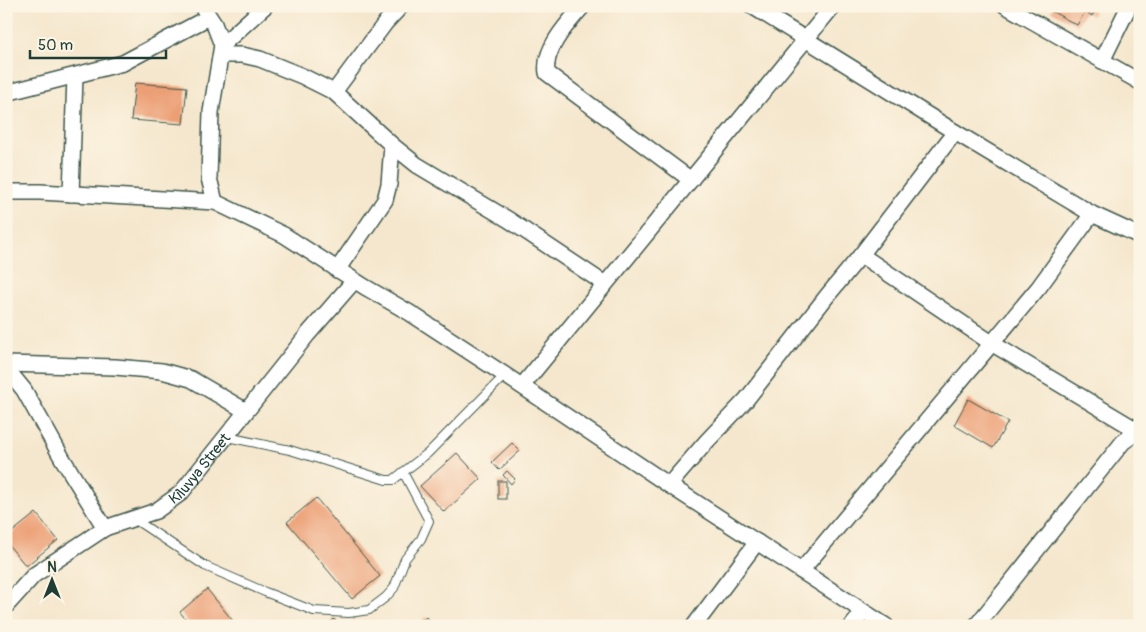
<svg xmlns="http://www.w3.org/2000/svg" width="1146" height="632" viewBox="0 0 1146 632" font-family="Pangolin,sans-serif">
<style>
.building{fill:#ec9f74}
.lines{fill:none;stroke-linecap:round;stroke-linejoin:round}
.lane-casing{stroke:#3f564b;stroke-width:10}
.street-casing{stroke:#3f564b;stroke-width:18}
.lane{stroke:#fff;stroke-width:8}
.street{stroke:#fff;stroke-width:15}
.labels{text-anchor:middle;stroke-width:4;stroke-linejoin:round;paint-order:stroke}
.street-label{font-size:15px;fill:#1f3d34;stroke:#fcf5e5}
</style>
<rect width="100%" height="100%" fill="#fcf5e5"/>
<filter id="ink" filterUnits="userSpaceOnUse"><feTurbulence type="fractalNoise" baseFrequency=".02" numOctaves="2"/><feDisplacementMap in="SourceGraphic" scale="10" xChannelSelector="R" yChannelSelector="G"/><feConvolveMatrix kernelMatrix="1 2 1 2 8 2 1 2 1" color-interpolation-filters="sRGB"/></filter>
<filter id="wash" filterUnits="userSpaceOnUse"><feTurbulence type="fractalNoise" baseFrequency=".0096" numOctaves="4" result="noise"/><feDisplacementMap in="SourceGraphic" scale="20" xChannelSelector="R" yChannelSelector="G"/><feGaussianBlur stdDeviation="1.12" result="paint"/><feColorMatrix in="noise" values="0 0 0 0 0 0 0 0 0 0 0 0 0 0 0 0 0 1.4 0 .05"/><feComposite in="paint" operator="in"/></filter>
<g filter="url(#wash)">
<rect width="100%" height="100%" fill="#f5e7cd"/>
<g id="blocks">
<g class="building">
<path d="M 1054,6 L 1097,6 L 1092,16 L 1085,12 L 1077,25 L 1051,11 Z"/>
<path d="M 135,83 L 187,87 L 183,124 L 131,120 Z"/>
<path d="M 968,399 L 1008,422 L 993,448 L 954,425 Z"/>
<path d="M 512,443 L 520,451 L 499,470 L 492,462 Z"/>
<path d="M 457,453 L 481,479 L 444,512 L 420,486 Z"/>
<path d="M 507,471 L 515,479 L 511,484 L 503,475 Z"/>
<rect x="498" y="481" width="8" height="18"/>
<path d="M 316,498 L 380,576 L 352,599 L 287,522 Z"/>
<path d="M 36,513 L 58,540 L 26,566 L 6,542 L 6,537 Z"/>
<path d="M 207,589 L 237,626 L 191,626 L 180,612 Z"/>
<path d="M 426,617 L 434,626 L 417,626 Z"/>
<path d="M 334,619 L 340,626 L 327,626 Z"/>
</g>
</g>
</g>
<g filter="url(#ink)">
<use href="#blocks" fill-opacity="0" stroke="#3f564b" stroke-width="1"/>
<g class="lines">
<g class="lane-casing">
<g id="lane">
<path d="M 227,437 L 290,450 L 386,480 L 393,480 L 428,453 L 505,375"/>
<path d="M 134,519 L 205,566 L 265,592 L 314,611 L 349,613 L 369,610 L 386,597 L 394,588 L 405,559 L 421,539 L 429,521 L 403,472"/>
</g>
</g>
<g class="street-casing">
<g id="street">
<path d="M 202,6 L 214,24 L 222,45 L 211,112 L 209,178 L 215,202 L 284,235 L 365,287 L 410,313 L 505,375 L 669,485 L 886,626"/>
<path d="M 583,6 C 568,23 543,49 547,73 L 691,180"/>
<path d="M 752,6 L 955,132 L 1092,214 L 1140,236"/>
<path d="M 1006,6 L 1140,82"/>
<path d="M 222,45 L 265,6"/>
<path d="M 221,55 L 242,55 L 260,59 L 302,76 L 334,92 L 392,145 L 417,165 L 509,220 L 605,284"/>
<path d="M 1102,61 L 1129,6"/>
<path d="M 334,92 L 386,22 L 401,6"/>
<path d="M 6,93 L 123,63 L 209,17"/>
<path d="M 6,192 L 40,192 L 215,202"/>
<path d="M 71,194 L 75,76"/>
<path d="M 861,255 L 993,344 L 1140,432"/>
<path d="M 337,270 L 385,200 L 389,184 L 392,145"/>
<path d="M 6,364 L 115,367 L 162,371 L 191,379 L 246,411"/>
<path d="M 6,368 L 24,390 L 62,458 L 105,528"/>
<path d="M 522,386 L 833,6"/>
<path d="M 669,485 L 707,441 L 746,400 L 827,296 L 861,255 L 955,132"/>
<path d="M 801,571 L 1039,287 L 1092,214"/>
<path id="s1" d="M 6,606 L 34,575 L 105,528 L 156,511 L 181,493 L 308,334 L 354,281"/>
<path d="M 694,626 L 757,542"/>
<path d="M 852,626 L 863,612"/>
<path d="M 976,626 L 1123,442 L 1133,435 L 1140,433"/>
</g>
</g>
<use href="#lane" class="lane"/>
<use href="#street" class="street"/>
</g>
</g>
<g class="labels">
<g class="street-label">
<text dy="5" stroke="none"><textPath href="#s1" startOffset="242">Kiluvya Street</textPath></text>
</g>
</g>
<rect width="1146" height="632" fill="none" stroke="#fcf5e5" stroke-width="25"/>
<g transform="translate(52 580)" stroke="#fcf5e5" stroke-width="4" paint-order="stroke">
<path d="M0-4L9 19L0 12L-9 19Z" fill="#1f3d34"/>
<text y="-8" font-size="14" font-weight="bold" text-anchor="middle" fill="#1f3d34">N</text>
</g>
<path d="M30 50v8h136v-8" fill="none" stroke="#1f3d34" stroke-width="2.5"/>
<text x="38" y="50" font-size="15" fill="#1f3d34" stroke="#fcf5e5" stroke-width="4" paint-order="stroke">50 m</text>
</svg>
